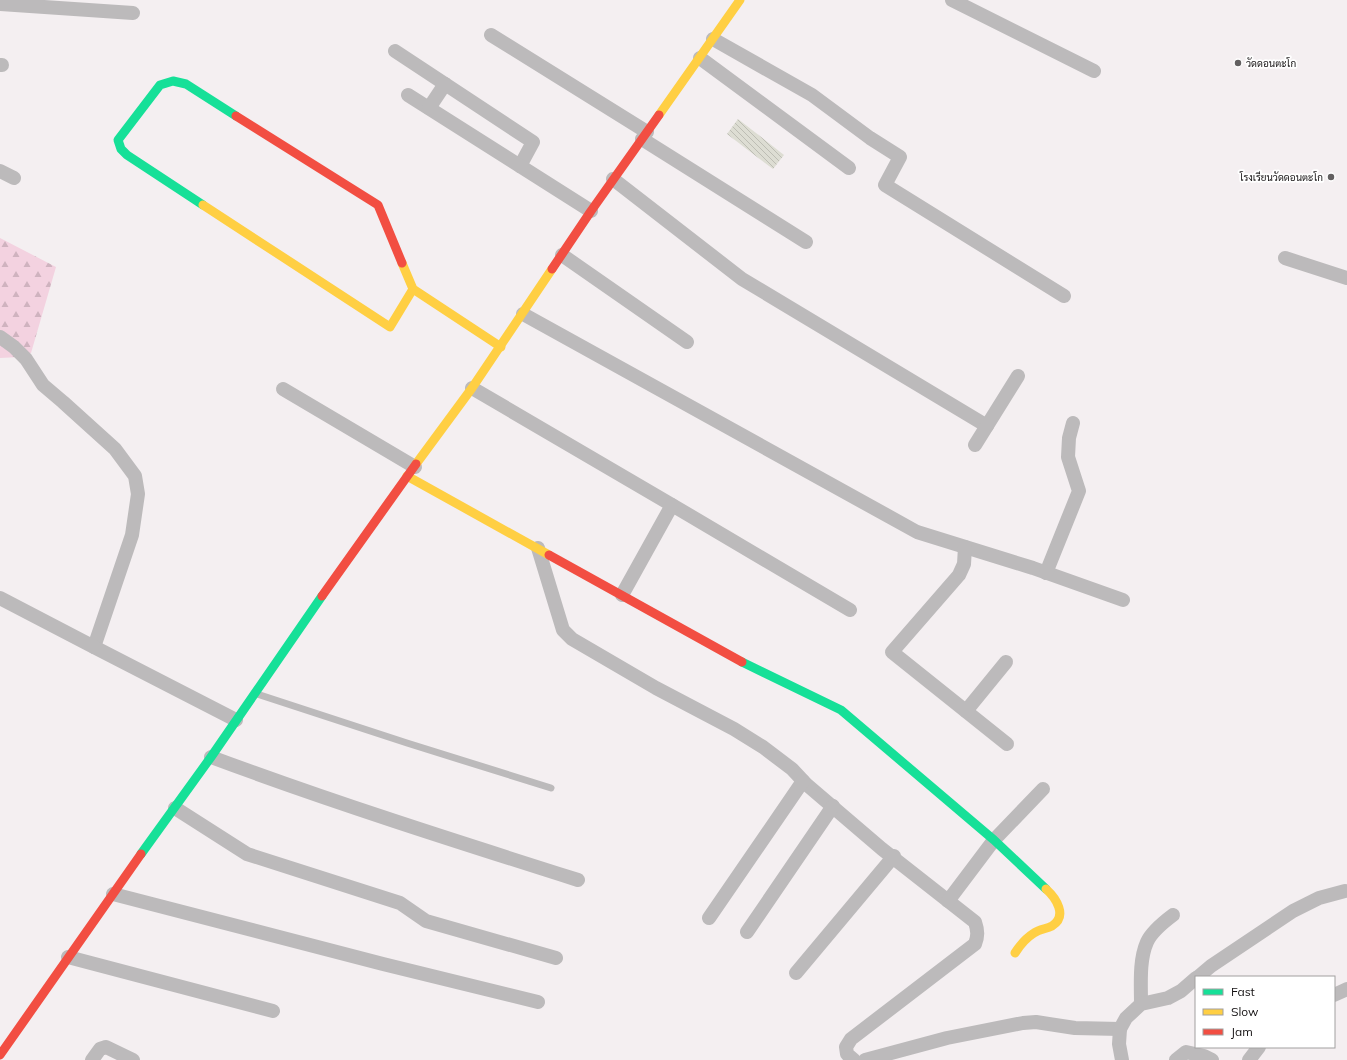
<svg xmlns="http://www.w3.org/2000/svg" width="1347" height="1060" viewBox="0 0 1347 1060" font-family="Mulish,Sarabun,sans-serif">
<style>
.forest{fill:url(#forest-firs)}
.building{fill:url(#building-back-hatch)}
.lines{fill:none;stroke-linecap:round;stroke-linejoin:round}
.lane{stroke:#bcbabb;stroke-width:7}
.street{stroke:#bcbabb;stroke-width:14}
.fast{stroke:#16e098;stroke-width:9}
.slow{stroke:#ffcf43;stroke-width:9}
.jam{stroke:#f24e42;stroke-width:9}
.poi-dot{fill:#625f60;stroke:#fff;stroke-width:1.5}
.labels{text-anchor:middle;stroke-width:3.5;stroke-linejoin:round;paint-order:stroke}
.poi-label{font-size:10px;fill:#141112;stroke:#fff;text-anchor:start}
</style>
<defs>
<pattern id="forest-firs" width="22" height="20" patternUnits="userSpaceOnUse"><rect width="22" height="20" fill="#f3d2e0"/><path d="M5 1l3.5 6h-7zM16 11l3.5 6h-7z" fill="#cfb3bf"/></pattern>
<pattern id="building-back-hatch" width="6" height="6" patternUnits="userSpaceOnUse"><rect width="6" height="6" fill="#ddddd3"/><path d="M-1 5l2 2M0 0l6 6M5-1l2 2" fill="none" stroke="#bdbdb4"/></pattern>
</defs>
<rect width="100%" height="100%" fill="#f4eff1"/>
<path class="forest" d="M 0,238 L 56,267 L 31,353 L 20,357 L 0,358 Z"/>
<path class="building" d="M 738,119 L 784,155 L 773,169 L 727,134 Z"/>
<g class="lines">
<path class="lane" d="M 257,694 L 407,743 L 551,788"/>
<g class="street">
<path d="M 952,0 L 1094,71"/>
<path d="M 0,4 L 133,13"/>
<path d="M 491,35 L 647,132"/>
<path d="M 713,39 L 812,95 L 870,138 L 900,157 L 885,185 L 1064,296"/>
<path d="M 395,51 L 533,142 L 520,166"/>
<path d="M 700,58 L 849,168"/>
<path d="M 0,65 L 2,65"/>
<path d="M 408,95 L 591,211"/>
<path d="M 429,108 L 445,84"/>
<path d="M 642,139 L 806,242"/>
<path d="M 0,171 L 14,178"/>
<path d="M 613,179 L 742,279 L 987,426"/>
<path d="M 562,255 L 687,342"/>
<path d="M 1285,258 L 1347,278"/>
<path d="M 523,314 L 917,532 L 1033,568 L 1123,600"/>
<path d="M 0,337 L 14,347 L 26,359 L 43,385 L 63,402 L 115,449 L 135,476 L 138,494 L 132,535 L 94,647"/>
<path d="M 472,388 L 672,505 L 850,610"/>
<path d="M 283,389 L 415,467"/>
<path d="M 975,445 L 1018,376"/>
<path d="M 965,547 L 964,564 L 959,575 L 892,652 L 1007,744"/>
<path d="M 538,548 L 563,630 L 572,639 L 656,688 L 734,729 L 763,747 L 792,769 L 806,784 L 882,849 L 975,922 C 978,931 978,936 975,944 L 851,1039 L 846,1047 L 847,1054 L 854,1060"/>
<path d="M 1046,573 L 1079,491 L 1068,457 L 1069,438 L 1073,423"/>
<path d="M 622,595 L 672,505"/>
<path d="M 0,598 L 94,647 L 236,720"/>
<path d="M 966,711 L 1006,662"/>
<path d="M 211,757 C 332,802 455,841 578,880"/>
<path d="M 175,808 L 247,854 L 400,903 L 426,921 L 556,958"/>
<path d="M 113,894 L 383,964 L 538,1002"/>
<path d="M 948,901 L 994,840 L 1043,789"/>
<path d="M 709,918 L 803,781"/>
<path d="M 747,932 L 833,806"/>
<path d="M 68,957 L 273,1011"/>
<path d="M 796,973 L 894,856"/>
<path d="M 1198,977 L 1211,966 L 1293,911 L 1319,898 L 1345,891"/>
<path d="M 1334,995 L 1347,989"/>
<path d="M 1141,1004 C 1141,984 1139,960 1147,942 C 1151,933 1165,921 1173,915"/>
<path d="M 92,1060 L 100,1049 L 106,1047 L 133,1060"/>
<path d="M 865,1060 L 947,1038 L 1023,1023 L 1036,1022 L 1075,1028 L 1120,1029"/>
<path d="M 1122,1060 L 1119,1044 L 1120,1029 L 1126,1018 L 1141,1004 L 1168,998 L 1181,991 L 1196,978"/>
<path d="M 1176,1060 L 1186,1052 L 1204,1056 L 1212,1060"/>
<path d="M 1249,1060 L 1259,1047"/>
</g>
<g class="fast">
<path d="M 203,205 L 127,155 L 121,149 L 118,140 L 160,85 L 173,81 L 186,84 L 236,116"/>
<path d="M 742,662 L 841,710 L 994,840 L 1046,889"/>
<path d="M 141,854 L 211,757 L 322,596"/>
</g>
<g class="slow">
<path d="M 659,115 L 740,0"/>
<path d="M 203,205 L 390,327 L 413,289"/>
<path d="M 402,263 L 413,289 L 501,347"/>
<path d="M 416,464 L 472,388 L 552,269"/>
<path d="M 407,476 L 549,555"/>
<path d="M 1015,953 C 1020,945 1026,938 1034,933 C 1040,929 1046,929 1052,926 C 1068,916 1056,898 1046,889"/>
</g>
<g class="jam">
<path d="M 236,116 L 378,205 L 402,263"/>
<path d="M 552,269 L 591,211 L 659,115"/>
<path d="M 549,555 L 742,662"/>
<path d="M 322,596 L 416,464"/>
<path d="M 0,1055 L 141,854"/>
</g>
</g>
<g class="poi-dot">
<circle cx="1238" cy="63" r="4"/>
<circle cx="1331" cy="177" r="4"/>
</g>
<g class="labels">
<g class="poi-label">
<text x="1246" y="67">วัดดอนตะโก</text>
<text x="1323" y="181" text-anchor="end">โรงเรียนวัดดอนตะโก</text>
</g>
</g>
<rect x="1195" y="976" width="140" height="72" fill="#ffffff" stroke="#a1a0a0"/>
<rect x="1203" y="989" width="20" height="6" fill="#16e098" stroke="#a1a0a0"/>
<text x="1231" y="996" font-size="12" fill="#141112">Fast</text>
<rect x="1203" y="1009" width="20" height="6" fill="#ffcf43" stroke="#a1a0a0"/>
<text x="1231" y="1016" font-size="12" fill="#141112">Slow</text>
<rect x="1203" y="1029" width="20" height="6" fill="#f24e42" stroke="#a1a0a0"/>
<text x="1231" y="1036" font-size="12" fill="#141112">Jam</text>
</svg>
